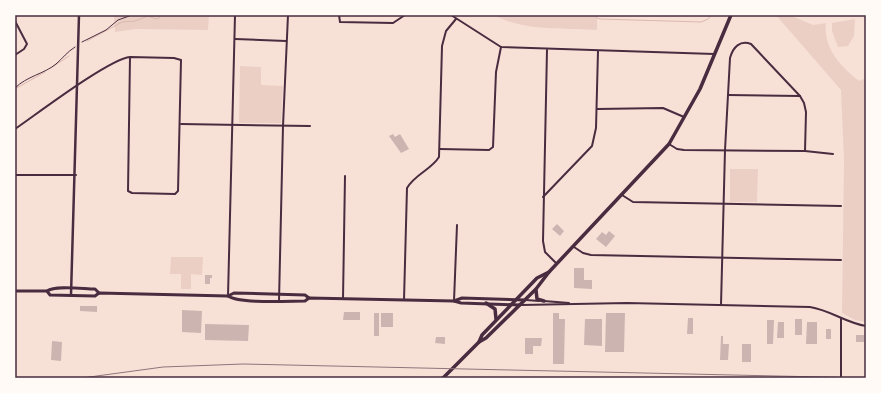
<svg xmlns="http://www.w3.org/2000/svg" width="881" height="393" viewBox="0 0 881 393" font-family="Arial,sans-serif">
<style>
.green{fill:#ebcfc5}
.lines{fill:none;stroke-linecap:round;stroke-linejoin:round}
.stream{stroke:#dcb8b0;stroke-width:1}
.building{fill:#ccb4b1}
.path{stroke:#4a2c40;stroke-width:1}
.minor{stroke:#4a2c40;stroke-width:2}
.tertiary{stroke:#4a2c40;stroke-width:2.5}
.secondary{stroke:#4a2c40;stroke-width:3}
.primary{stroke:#4a2c40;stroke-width:3.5}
.rail{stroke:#8f747c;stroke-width:1}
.neatline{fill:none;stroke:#4a2c40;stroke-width:1.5}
</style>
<rect width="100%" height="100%" fill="#f7e1d7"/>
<g class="green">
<path d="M 114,15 L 209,15 L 208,30 L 136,29 L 115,32 Z"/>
<path d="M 494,15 L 597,15 L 597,30 C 566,28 521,31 494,15 Z"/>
<path d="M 776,15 L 790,15 L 813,25 L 826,23 C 823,48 841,67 859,81 L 866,78 L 866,322 L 855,320 L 842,313 L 844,161 L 841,90 Z"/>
<path d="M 855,19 L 854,36 L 848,46 L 838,47 L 832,31 L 832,23 Z"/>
<path d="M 240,66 L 261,67 L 261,85 L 283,86 L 281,123 L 239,123 Z"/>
<path d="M 730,169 L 758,169 L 757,202 L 730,202 Z"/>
<path d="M 171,257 L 203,257 L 202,275 L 191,274 L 191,289 L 181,289 L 181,274 L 170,274 Z"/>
</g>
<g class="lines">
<g class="stream">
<path d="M 596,15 L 597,18 L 600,19 L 701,22 L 708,19 L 712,15"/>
<path d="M 87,41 L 122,22 L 135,21 L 148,16 L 156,19 L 159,18 L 160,15"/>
<path d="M 51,68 L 69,56"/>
<path d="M 15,89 L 45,72"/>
</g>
</g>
<g class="building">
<path d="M 393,134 L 395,137 L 400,134 L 409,149 L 401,153 L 389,136 Z"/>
<path d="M 557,224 L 564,231 L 560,236 L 552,229 Z"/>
<path d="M 609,231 L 615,236 L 606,247 L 596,239 L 602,232 L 606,235 Z"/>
<path d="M 574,268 L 584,268 L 584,280 L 592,280 L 592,289 L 574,288 Z"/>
<path d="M 205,275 L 212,275 L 212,278 L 210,278 L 210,284 L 205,284 Z"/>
<path d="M 80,306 L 97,306 L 97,312 L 80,311 Z"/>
<path d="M 182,310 L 202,311 L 201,333 L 182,332 Z"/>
<path d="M 344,312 L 360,312 L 360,320 L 343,320 Z"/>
<rect x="374" y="313" width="5" height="23"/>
<rect x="381" y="313" width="12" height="14"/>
<path d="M 553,313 L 559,313 L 559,319 L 565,319 L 564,364 L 553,364 Z"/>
<path d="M 606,313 L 625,313 L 624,352 L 605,352 Z"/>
<path d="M 688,318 L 693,318 L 693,334 L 687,334 Z"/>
<path d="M 585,319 L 602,319 L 602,346 L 584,345 Z"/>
<rect x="795" y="319" width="7" height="16"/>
<path d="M 767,320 L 774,320 L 773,344 L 767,344 Z"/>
<path d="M 778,322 L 784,322 L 784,338 L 777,338 Z"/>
<path d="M 807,322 L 817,322 L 817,344 L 806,344 Z"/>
<path d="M 205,324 L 249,325 L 248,341 L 205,340 Z"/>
<rect x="826" y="329" width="5" height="10"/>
<rect x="856" y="335" width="8" height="7"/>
<path d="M 721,336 L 723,336 L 723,344 L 729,344 L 728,360 L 720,360 Z"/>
<path d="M 436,337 L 445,337 L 445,344 L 435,343 Z"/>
<path d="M 525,338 L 542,338 L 541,346 L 533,346 L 533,354 L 525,354 Z"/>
<path d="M 52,341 L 62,342 L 61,361 L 51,360 Z"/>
<rect x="742" y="344" width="9" height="18"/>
</g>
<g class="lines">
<g class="path">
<path d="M 82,42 L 106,30 L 118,20 L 132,15"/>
<path d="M 15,88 C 27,76 44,74 56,64 C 63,58 67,52 75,47"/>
</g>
<g class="minor">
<path d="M 339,15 L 340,22 L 393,23 L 405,15"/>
<path d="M 451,15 L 501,47 L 714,54"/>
<path d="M 15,21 L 27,44 L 24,49 L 15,55"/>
<path d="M 235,39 L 286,41"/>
<path d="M 547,50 L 543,241 L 545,252 L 556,263"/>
<path d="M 728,95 L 800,96"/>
<path d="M 597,109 L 663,108 L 684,117"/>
<path d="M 181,124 L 310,126"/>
<path d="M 15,129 C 37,114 109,59 130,57 L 174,58 L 181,60 L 178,191 L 175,194 L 132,193 L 128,191 L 130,57"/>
<path d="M 669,144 L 677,149 L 684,150 L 805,151 L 833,154"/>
<path d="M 440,149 L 489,150 L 493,147 L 496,72 L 501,47"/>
<path d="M 15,175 L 76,175"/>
<path d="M 622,195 L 633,202 L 841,206"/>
<path d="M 543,197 L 592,146 L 596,128 L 598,51"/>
<path d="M 574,247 L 583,253 L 591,255 L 841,260"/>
<path d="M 228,296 L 235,15"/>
<path d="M 343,299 L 345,176"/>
<path d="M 404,300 L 407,188 C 415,174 431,170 439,157 L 442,46 L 446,31 L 456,19"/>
<path d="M 526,300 L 539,301"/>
<path d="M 279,301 L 283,126 L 288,15"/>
<path d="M 454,301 L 457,225"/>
<path d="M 544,301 L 569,303"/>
<path d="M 521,305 L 627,303 L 810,307 C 830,310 846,323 866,326"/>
<path d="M 721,305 L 725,150 L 730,58 C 733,47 740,40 751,44 L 800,96 L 804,103 L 806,112 L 805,151"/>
<path d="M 841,378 L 841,318"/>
</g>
<path class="tertiary" d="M 71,295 L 79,15"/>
<g class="secondary">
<path d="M 15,291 L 47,291 C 56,285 84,289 95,289 L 99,293"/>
<path d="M 47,291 L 50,295 L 95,296 L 99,293 L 228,296 L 234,293 L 305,295 L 309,298"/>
<path d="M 228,296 C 240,304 288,301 305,301 L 309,298 L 454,301 L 461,303 L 520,305"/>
<path d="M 454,301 L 462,298 L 525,300"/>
</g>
<g class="primary">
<path d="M 536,290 L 537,299 L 544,301"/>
<path d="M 486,303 L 495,309 L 496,319"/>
<path d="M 479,342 L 482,335 L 537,278 L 549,272"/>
<path d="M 443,378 L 479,342 L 486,338 L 536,289 L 549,272 L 669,144 L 700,89 L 731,15"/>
</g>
<path class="rail" d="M 82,378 L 163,367 L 243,364 L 866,378"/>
</g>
<rect width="881" height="393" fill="none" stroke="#fffaf5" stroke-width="32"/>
<rect x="16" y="16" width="849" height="361" class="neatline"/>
</svg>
